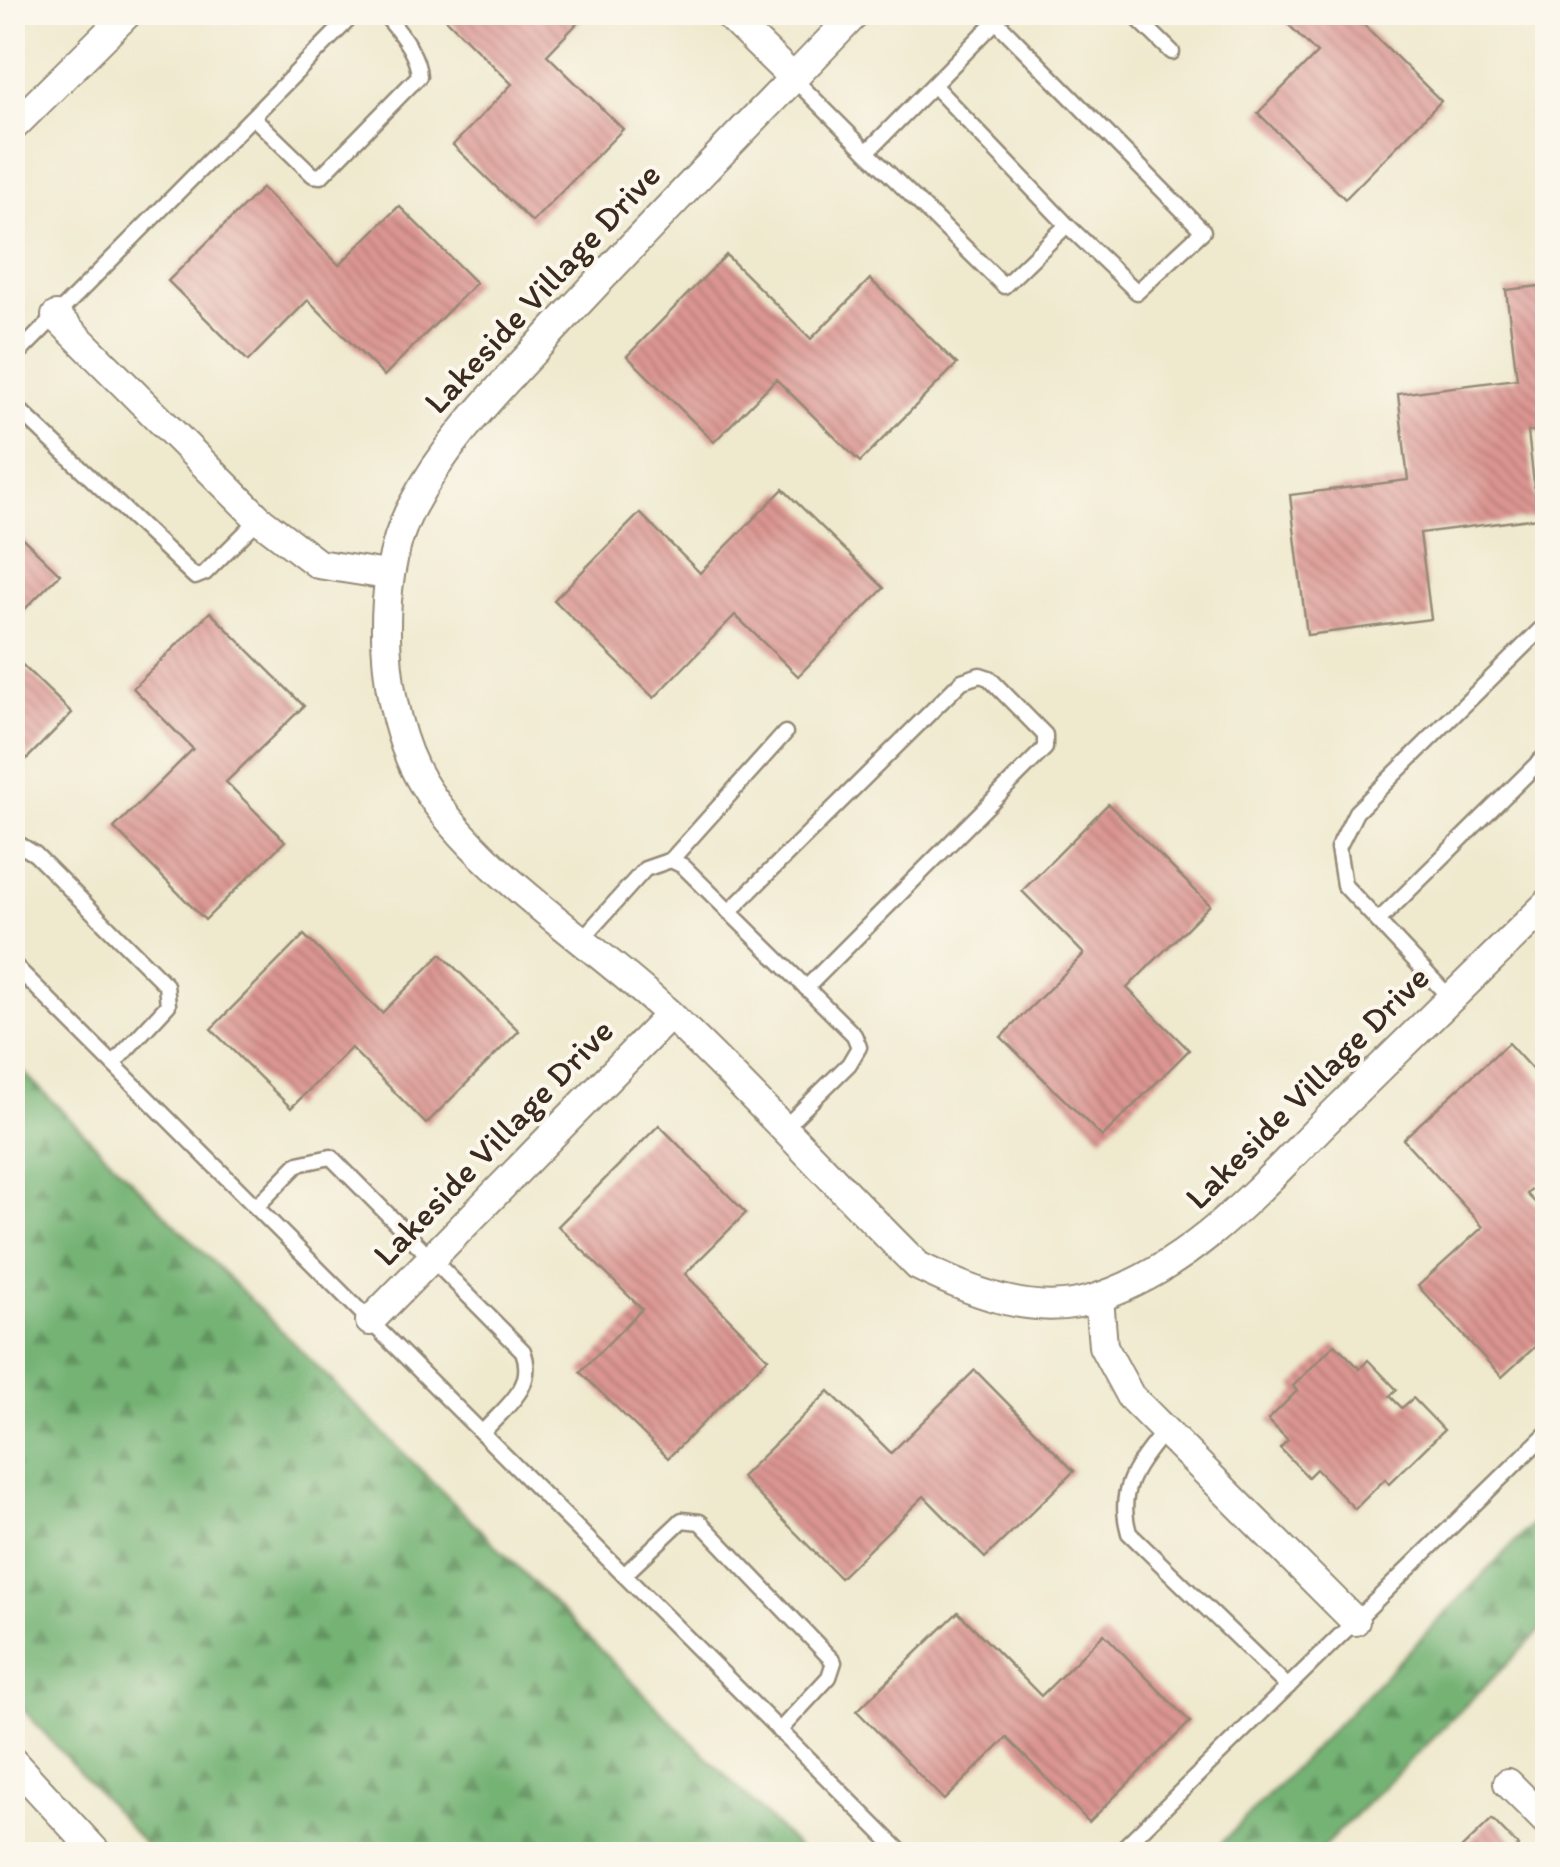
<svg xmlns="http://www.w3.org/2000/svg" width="1560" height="1867" viewBox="0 0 1560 1867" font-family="Itim,sans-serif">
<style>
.forest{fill:url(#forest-firs);stroke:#586e49;stroke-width:2.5}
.building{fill:url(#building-back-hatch)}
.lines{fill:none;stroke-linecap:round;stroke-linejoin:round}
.service-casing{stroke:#958a76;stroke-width:19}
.minor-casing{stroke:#958a76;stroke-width:32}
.service{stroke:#fff;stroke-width:14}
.minor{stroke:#fff;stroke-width:28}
.labels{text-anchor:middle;stroke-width:8;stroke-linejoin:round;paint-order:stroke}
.street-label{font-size:35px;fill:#3b2a1e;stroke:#fbf7ec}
</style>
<defs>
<pattern id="forest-firs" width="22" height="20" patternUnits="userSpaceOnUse" patternTransform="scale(2.5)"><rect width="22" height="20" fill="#74b374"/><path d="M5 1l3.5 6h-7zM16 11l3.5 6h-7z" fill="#60925f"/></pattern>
<pattern id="building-back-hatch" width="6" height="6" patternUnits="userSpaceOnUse" patternTransform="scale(2.5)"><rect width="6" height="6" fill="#dc9692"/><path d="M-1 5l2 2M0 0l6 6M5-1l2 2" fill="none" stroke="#b47b77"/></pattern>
</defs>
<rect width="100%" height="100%" fill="#fbf7ec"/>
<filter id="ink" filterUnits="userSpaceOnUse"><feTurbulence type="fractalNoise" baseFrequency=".01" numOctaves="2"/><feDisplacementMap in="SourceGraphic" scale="20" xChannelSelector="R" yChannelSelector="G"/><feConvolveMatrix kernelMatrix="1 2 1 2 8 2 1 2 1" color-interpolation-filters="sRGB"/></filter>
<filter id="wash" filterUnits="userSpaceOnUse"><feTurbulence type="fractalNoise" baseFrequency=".0048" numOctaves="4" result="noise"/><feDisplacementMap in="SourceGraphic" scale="40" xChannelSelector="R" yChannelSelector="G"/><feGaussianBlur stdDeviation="2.25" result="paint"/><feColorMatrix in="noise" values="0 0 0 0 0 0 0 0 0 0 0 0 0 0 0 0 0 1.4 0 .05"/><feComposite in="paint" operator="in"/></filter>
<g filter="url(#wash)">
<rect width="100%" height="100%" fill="#efe9ce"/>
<g class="forest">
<path d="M 13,1062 L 804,1854 L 153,1854 L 13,1698 Z"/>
<path d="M 1547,1509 L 1547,1624 L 1316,1854 L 1211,1854 Z"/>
</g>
<g id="blocks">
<g class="building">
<path d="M 439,12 L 588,12 L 547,55 L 623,129 L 532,222 L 453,145 L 512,84 Z"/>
<path d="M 1276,12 L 1363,12 L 1357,18 L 1441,101 L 1345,199 L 1258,113 L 1317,53 Z"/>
<path d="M 262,188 L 339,265 L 399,206 L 476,283 L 384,376 L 308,300 L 248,361 L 168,281 Z"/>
<path d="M 726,255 L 811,339 L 870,279 L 957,364 L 860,462 L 776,379 L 714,442 L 627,356 Z"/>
<path d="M 1548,285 L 1548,429 L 1528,432 L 1538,518 L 1420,533 L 1431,619 L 1307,635 L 1290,495 L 1408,480 L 1398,394 L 1517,379 L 1506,290 Z"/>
<path d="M 783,489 L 884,588 L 798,676 L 735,615 L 654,698 L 554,600 L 640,513 L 700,573 Z"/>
<path d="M 12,528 L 60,574 L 12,622 Z"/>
<path d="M 210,612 L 304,706 L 226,782 L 285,841 L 205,920 L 114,828 L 193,749 L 133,688 Z"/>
<path d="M 12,655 L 72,713 L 12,774 Z"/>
<path d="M 1108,804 L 1210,905 L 1127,988 L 1189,1050 L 1102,1137 L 1001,1037 L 1084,954 L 1022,891 Z"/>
<path d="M 304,935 L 382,1013 L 441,954 L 519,1031 L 426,1124 L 351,1048 L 291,1108 L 211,1029 Z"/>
<path d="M 1508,1043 L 1548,1087 L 1548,1175 L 1527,1194 L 1548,1216 L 1548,1335 L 1502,1377 L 1418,1286 L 1483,1227 L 1403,1139 Z"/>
<path d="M 659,1125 L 746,1213 L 685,1274 L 768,1358 L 668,1458 L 580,1372 L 642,1309 L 558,1226 Z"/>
<path d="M 1335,1344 L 1360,1369 L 1368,1360 L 1397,1390 L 1390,1396 L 1402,1408 L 1413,1398 L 1444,1430 L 1389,1484 L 1385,1479 L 1355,1509 L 1316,1469 L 1308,1477 L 1280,1448 L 1288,1440 L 1268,1420 L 1297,1391 L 1293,1386 Z"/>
<path d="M 975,1370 L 1074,1471 L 985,1558 L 924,1496 L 840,1578 L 741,1477 L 829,1391 L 891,1453 Z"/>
<path d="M 958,1612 L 1041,1696 L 1104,1634 L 1190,1722 L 1089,1822 L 1007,1738 L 944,1800 L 857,1711 Z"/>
<path d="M 1492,1819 L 1518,1846 L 1509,1854 L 1456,1854 Z"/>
</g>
</g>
</g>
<g filter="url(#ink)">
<use href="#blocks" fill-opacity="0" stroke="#958a76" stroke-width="2.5"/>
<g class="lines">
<g class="service-casing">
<g id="service">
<path d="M 1131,12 L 1172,52"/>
<path d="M 996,21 L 1203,231 L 1137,292 L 1067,225 L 1004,286 L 867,152 L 996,21 L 1005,12"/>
<path d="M 793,78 L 867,152"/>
<path d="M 933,85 L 1067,225"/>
<path d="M 253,117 L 313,175 L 321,176 L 419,76 C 418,54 397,28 382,12"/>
<path d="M 12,360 L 356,12"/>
<path d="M 12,403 L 195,577 L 205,573 L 259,519"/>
<path d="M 12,852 L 20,845 L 35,854 L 166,985 L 168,1005 L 113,1064"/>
<path d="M 671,860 L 785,733"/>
<path d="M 729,912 L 962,681 L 980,675 L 989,678 L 1045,735 L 1045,748 L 806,988"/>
<path d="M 1378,921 L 1548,753"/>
<path d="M 583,938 L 645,869 L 671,860 L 683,866 L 854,1035 L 859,1047 L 849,1064 L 782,1130"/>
<path d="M 12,963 L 903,1854"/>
<path d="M 1451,999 L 1344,885 L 1338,848 L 1356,812 L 1548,622"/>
<path d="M 256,1207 L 298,1164 L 331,1157 L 523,1351 C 537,1387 505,1407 482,1433"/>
<path d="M 1163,1432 C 1137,1466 1116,1488 1129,1533 L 1288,1687"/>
<path d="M 624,1575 L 682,1520 L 700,1522 L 834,1662 L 829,1677 L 779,1731"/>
<path d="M 1117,1854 L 1548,1432"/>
</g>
</g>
<g class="minor-casing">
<g id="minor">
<path d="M 725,12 L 793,78"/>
<path d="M 857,12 C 759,114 661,214 565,317 C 509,379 449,435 410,510 C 373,582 380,712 422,782 C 477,872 590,940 668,1013 C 754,1094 834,1183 918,1266 C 973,1293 1038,1320 1100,1297 C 1196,1264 1261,1186 1331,1116 C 1403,1045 1475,974 1548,903"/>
<path d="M 12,128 L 129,12"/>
<path d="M 56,316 L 259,519 L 318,564 L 387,575"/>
<path d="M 1099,1298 L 1103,1346 L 1130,1396 L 1355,1621"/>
<path d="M 370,1321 L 670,1015"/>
<path d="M 12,1761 L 98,1854"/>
<path d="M 1508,1783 L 1548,1823"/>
</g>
</g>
<use href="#service" class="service"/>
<use href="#minor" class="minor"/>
</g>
</g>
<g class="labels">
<g class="street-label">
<text transform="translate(542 288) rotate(-47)" y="12">Lakeside Village Drive</text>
<text transform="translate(1307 1087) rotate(-45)" y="12">Lakeside Village Drive</text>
<text transform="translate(493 1142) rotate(-46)" y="12">Lakeside Village Drive</text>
</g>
</g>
<rect width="1560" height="1867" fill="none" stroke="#fbf7ec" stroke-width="50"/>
</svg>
